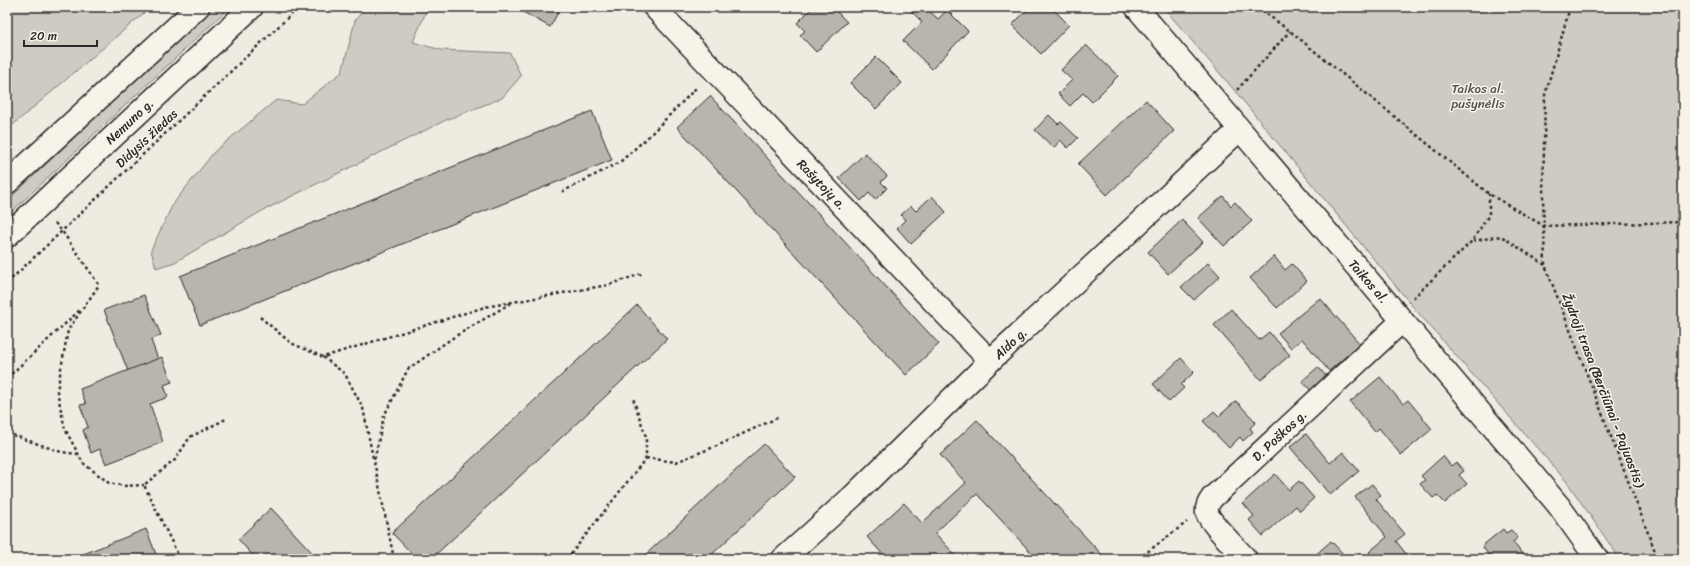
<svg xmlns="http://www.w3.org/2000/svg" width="1690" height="566" viewBox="0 0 1690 566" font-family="Sriracha,sans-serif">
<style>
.green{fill:#cfcbc2;stroke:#7d7b76}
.building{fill:#b8b5ae;stroke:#2b2b2b}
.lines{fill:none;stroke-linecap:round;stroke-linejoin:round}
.minor-casing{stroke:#2b2b2b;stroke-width:25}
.secondary-casing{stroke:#2b2b2b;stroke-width:25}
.path{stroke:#2b2b2b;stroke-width:2.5;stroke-dasharray:3 3;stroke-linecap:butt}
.minor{stroke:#f7f3e8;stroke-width:22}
.secondary{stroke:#f7f3e8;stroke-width:22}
.labels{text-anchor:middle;stroke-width:3;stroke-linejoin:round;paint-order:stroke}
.park-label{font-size:13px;fill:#545351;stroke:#f7f3e8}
.street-label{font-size:13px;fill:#2b2b2b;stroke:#f7f3e8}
</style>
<rect width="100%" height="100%" fill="#efebe0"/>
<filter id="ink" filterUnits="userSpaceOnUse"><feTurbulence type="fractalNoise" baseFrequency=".025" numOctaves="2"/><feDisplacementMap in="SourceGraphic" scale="8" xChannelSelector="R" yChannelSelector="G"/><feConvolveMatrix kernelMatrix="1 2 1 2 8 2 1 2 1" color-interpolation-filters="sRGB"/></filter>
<g filter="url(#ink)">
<g class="green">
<path d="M 7,7 L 151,7 L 7,130 Z"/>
<path d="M 213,7 L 230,7 L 7,216 L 7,201 Z"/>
<path d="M 365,7 L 428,7 L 413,42 L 441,50 L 510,53 L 521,76 L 502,98 L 446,120 L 262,211 L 175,262 L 156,268 L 151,250 L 173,204 L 214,152 L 276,100 L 302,104 L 342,72 L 355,21 Z"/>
<path d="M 1163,7 L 1683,7 L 1683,559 L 1620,559 L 1567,482 L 1414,308 L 1235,91 Z"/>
</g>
<g class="building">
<path d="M 514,7 L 561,7 L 550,27 Z"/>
<path d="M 813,7 L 824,7 L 827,9 L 832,7 L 847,22 L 816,52 L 800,35 L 805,31 L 797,23 Z"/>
<path d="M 909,7 L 925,7 L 938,19 L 947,10 L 968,31 L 932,69 L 903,41 L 922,22 L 908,8 Z"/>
<path d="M 1030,7 L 1043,7 L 1045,8 L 1051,7 L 1069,25 L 1041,54 L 1012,25 Z"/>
<path d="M 1086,45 L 1118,76 L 1092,102 L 1083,93 L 1070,106 L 1058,94 L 1072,80 L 1061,70 Z"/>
<path d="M 876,57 L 902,83 L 876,109 L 850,83 Z"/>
<path d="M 710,96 L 939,344 L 906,375 L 677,127 Z"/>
<path d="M 1146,100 L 1174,131 L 1107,195 L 1078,164 Z"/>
<path d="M 592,111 L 612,160 L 200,325 L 180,276 Z"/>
<path d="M 1049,115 L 1058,124 L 1061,122 L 1078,138 L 1068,148 L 1060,140 L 1054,148 L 1035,130 Z"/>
<path d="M 865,153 L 887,176 L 881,182 L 887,188 L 875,200 L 869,193 L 861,201 L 839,178 Z"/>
<path d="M 932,196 L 946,212 L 911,244 L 897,228 L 905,220 L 901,215 L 911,206 L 916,211 Z"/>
<path d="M 1223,196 L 1231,206 L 1235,202 L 1252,221 L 1224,246 L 1198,218 Z"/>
<path d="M 1182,220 L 1203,242 L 1168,274 L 1148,252 Z"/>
<path d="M 1274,256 L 1285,270 L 1292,264 L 1307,281 L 1277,308 L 1250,278 Z"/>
<path d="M 1208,263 L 1220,276 L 1194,300 L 1181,287 Z"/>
<path d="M 144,295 L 161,335 L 151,340 L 158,359 L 128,371 L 104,310 Z"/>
<path d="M 1320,298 L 1360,344 L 1329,371 L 1302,339 L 1291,348 L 1278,333 Z"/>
<path d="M 637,305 L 667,339 L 431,559 L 417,559 L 392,533 Z"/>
<path d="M 1231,309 L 1259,340 L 1269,332 L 1290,355 L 1261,380 L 1214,325 Z"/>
<path d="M 162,357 L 172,382 L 164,385 L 168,397 L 150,404 L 163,442 L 106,464 L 100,449 L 91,453 L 83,430 L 88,427 L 80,405 L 86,404 L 80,389 Z"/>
<path d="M 1181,358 L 1194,372 L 1181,385 L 1184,388 L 1169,402 L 1153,384 Z"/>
<path d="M 1318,367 L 1327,377 L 1312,392 L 1302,381 Z"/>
<path d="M 1380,377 L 1403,404 L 1408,400 L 1432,429 L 1401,455 L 1379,428 L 1375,432 L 1350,402 Z"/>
<path d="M 1236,401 L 1256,422 L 1250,428 L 1253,432 L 1243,441 L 1240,437 L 1229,448 L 1203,421 L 1214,411 L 1219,416 Z"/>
<path d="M 977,420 L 1106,559 L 1037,559 L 977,494 L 935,533 L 956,556 L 952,559 L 887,559 L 867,537 L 904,503 L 922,523 L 966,483 L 940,455 Z"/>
<path d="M 1306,434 L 1330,463 L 1343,452 L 1359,471 L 1330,495 L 1290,447 Z"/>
<path d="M 764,444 L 795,477 L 707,559 L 641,559 Z"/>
<path d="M 1443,456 L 1451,466 L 1456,462 L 1464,471 L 1459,475 L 1467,484 L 1445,503 L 1437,495 L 1433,498 L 1420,484 L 1425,480 L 1421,476 Z"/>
<path d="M 1275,474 L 1289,490 L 1299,481 L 1314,498 L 1300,511 L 1296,506 L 1263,536 L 1249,520 L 1254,516 L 1243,503 Z"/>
<path d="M 1372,484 L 1381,495 L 1376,499 L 1405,534 L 1396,541 L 1410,559 L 1375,559 L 1369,552 L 1387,537 L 1355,497 Z"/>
<path d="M 271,508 L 318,559 L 256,559 L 238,539 Z"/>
<path d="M 146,529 L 158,559 L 71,559 Z"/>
<path d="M 1503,529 L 1506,533 L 1511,530 L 1518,538 L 1513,542 L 1523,555 L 1518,559 L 1492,559 L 1482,546 Z"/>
<path d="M 1331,541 L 1346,557 L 1344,559 L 1311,559 Z"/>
</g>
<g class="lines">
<g class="minor-casing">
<g id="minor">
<path d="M 654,7 L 990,361"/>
<path d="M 783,559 L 853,496 L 990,361 L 1239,130"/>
<path d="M 1246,559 C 1237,549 1211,524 1207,513 C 1206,507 1209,502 1212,498 L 1402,321"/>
</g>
</g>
<g class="secondary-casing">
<g id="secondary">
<path d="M 1136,7 L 1508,445 L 1559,506 L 1597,559"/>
<path d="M 7,183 L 198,7"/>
<path d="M 7,236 L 252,7"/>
</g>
</g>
<g class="path">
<path d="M 1257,7 L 1290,31 L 1489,194 L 1544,226 L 1683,222"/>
<path d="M 1570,7 L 1545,95 L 1543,196 L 1545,265 L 1658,559"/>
<path d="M 1237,90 L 1290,31"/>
<path d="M 562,192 L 620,162 L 649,136 L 697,87"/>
<path d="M 55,223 L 62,231 L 99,285 L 68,330 L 57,391 L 65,429 L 83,463 L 109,483 L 124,486 L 144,485"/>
<path d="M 1473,241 L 1501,236 L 1545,265"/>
<path d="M 7,283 L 299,7"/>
<path d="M 1413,298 L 1472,241 L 1489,215 L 1489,194"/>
<path d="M 260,317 L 291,343 L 323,357 L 485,307 L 608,285 L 644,273"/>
<path d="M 323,357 L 345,374 L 363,408 L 373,458"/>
<path d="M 7,378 L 81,309"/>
<path d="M 7,433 L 61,452 L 77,454"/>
<path d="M 646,458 L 676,462 L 719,445 L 779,417"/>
<path d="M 180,559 L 144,485 L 175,460 L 190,437 L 226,419"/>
<path d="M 394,559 L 374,461 L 384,416 L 408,369 L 454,337 L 511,303"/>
<path d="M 567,559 L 646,458 L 646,437 L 633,398"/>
<path d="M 1138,559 L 1187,522"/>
</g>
<use href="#minor" class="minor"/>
<use href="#secondary" class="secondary"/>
</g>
</g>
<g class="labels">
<g class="park-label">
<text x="1478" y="93">Taikos al.<tspan x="1478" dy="15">pušynėlis</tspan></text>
</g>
<g class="street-label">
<text transform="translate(129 121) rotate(-43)" y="5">Nemuno g.</text>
<text transform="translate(146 138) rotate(-43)" y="5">Didysis žiedas</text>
<text transform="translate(822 184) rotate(46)" y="5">Rašytojų a.</text>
<text transform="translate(1369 281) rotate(49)" y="5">Taikos al.</text>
<text transform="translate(1010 343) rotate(-43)" y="5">Aido g.</text>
<text transform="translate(1604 390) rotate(69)" y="5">Žydroji trasa (Berčiūnai - Pajuostis)</text>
<text transform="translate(1279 435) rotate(-43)" y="5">D. Poškos g.</text>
</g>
</g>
<rect width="1690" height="566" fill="none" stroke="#f7f3e8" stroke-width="24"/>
<rect x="12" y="12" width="1666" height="542" fill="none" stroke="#2b2b2b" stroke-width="1.5" filter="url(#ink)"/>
<path d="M24 40v6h73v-6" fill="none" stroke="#2b2b2b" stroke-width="2"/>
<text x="30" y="40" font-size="12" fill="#2b2b2b" stroke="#f7f3e8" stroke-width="3" paint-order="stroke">20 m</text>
</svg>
